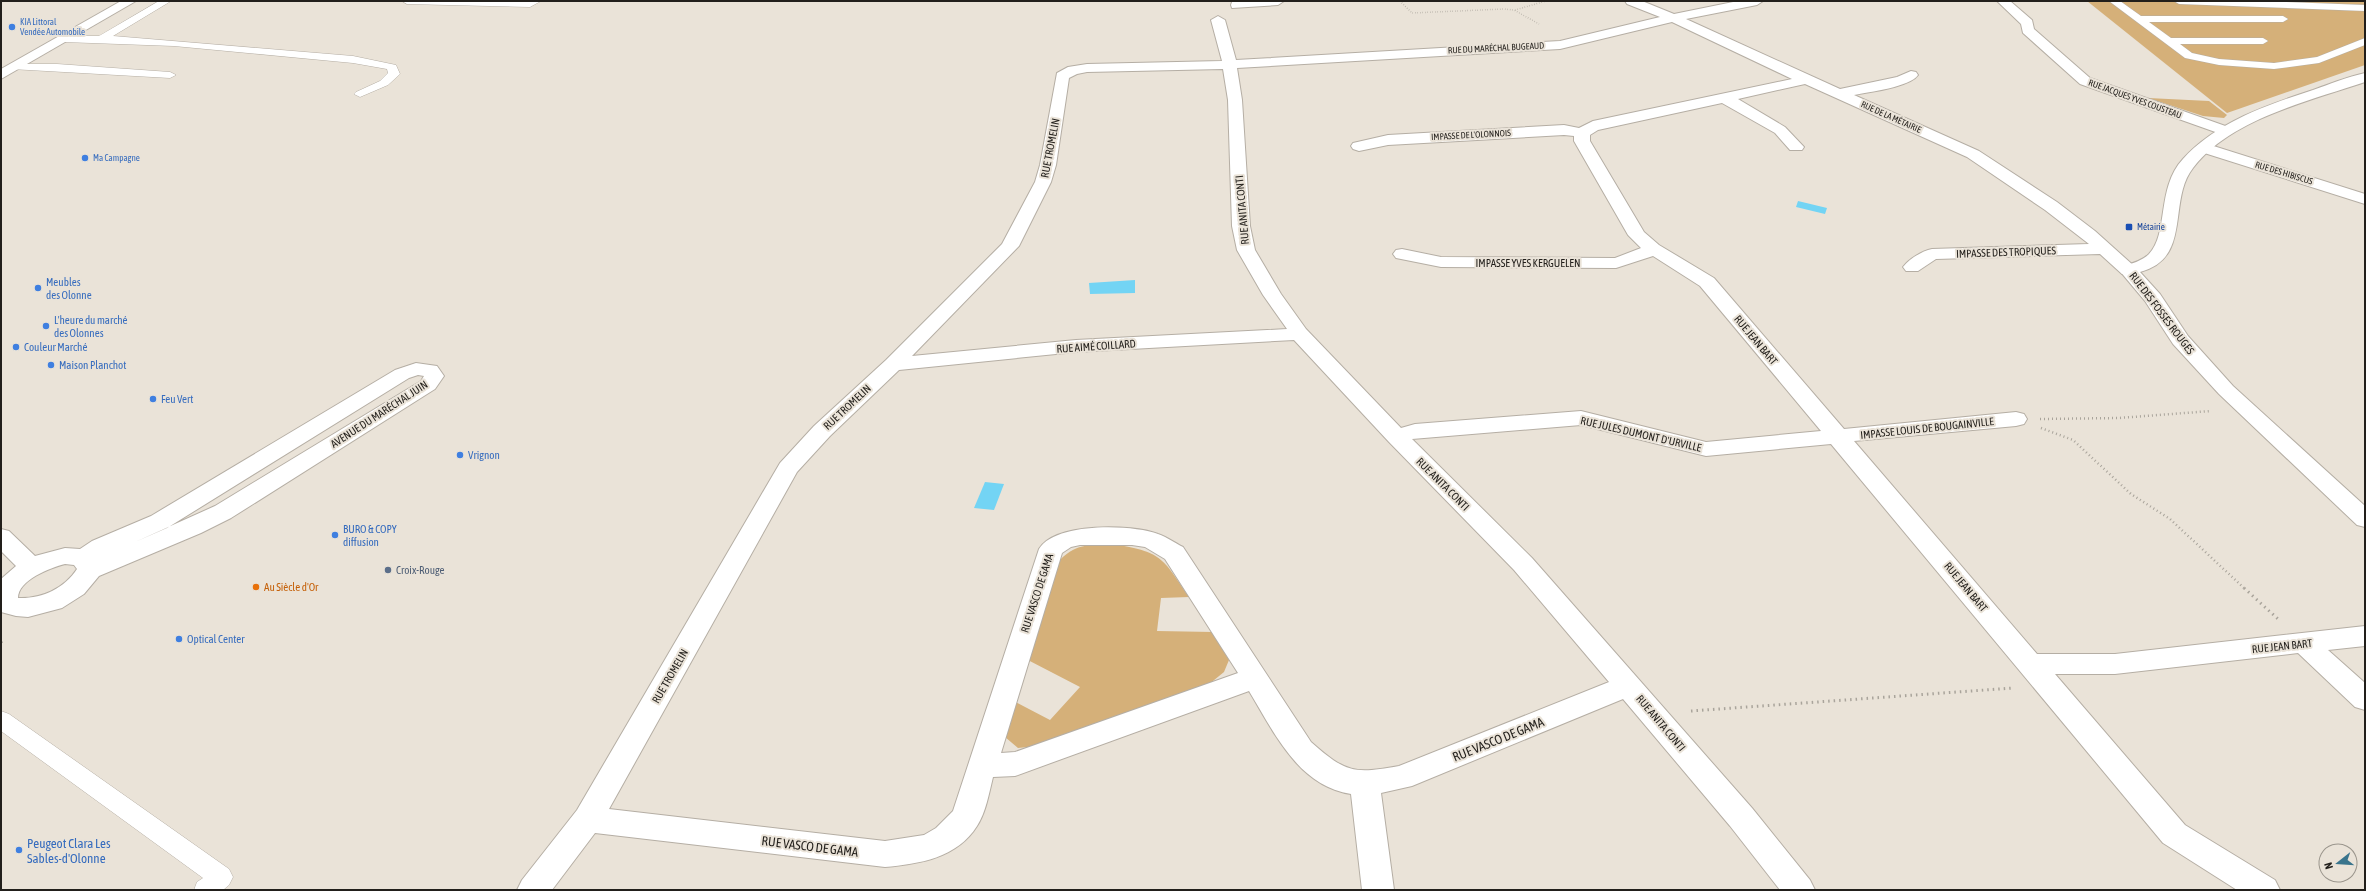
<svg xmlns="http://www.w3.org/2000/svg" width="2366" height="891" viewBox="0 0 2366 891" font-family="'Asap Condensed',sans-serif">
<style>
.green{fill:#d5b079}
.water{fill:#73d4f4}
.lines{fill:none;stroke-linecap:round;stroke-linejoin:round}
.lane-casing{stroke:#b5aea4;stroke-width:1}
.street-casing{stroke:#b5aea4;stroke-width:2}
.secondary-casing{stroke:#b5aea4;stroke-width:2}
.primary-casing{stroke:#b5aea4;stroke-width:2}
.path-far2{stroke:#a9a49b;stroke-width:1.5;stroke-dasharray:0.5 2;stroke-linecap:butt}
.path-far1{stroke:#a9a49b;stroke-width:2.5;stroke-dasharray:1 3;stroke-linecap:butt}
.path{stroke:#a9a49b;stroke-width:3;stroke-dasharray:1.5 4;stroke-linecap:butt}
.lane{fill:#fff;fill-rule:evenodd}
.street{fill:#fff;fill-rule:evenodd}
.secondary{fill:#fff;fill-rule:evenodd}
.primary{fill:#fff;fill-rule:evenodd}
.shop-dot{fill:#3f7fe0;stroke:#eae3d8;stroke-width:1.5}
.transit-dot{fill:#1a4fb4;stroke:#eae3d8;stroke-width:1.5}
.service-dot{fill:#5c6f8a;stroke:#eae3d8;stroke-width:1.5}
.food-dot{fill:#e8710a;stroke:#eae3d8;stroke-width:1.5}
.labels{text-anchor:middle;stroke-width:4;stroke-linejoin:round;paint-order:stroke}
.far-shop-label{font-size:9px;fill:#366cbe;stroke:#eae3d8;text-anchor:start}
.far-street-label{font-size:9px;fill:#221f1b;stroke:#eae3d8}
.far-transit-label{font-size:9px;fill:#164399;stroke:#eae3d8;text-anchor:start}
.street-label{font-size:11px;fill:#221f1b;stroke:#eae3d8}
.shop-label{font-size:11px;fill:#366cbe;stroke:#eae3d8;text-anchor:start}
.service-label{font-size:11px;fill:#4e5e75;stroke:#eae3d8;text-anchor:start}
.food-label{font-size:11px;fill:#c56008;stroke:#eae3d8;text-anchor:start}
.near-street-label{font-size:13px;fill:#221f1b;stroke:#eae3d8}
.near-shop-label{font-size:13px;fill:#366cbe;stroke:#eae3d8;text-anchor:start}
</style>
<rect width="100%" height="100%" fill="#eae3d8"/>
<g class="green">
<path d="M 2087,1 L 2365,1 L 2365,65 L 2227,113 Z"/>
<path d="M 2148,98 L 2209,101 L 2227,115 L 2224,118 L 2203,116 Z"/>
<path d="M 1113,544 C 1162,552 1162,557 1189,597 L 1161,598 L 1157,631 L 1213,632 L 1229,660 L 1224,672 L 1208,685 L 1037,746 L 1018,748 L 1005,737 L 1010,699 L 1050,720 L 1080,687 L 1024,658 L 1057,563 C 1075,543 1088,545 1113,544 Z"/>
</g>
<g class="water">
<path d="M 1798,201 L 1827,208 L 1825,214 L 1796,207 Z"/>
<path d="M 1135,280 L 1135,293 L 1090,294 L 1089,283 Z"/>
<path d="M 985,482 L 1004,484 L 994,510 L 974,508 Z"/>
</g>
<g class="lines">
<g class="lane-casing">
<g id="lane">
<path d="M 159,1 L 171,1 L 113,36 L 353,56 L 396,65 L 400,74 L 388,85 L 360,97 L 354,94 L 356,92 L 380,81 L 388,73 L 387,69 L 353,63 L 174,46 L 64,42 L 59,39 L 64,36 L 99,36 Z"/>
<path d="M 402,1 L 541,1 L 530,7 L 407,4 Z"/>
<path d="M 2109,1 L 2120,1 L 2141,16 L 2283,16 L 2288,19 L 2283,22 L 2149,22 L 2171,38 L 2263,38 L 2268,41 L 2263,44 L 2180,44 L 2192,53 L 2219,59 L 2274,63 L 2317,57 L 2365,38 L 2365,45 L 2319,63 L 2274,69 L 2219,65 L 2185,58 Z"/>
<path d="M 2174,1 L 2258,1 L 2365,5 L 2365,11 L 2179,4 Z"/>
<path d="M 15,64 L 57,64 L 170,72 L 176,75 L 170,78 L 11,69 L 10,67 Z"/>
<path d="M 1,711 L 9,714 L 229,869 L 233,877 L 229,885 L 223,890 L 194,890 L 197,882 L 203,878 L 1,731 Z"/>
</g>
</g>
<g class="street-casing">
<g id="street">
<path d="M 1239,1 L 1284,1 L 1278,5 L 1232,8 L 1231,5 L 1232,2 Z"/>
<path d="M 1625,1 L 1642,1 L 1674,14 L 1738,1 L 1763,1 L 1757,5 L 1686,19 L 1840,89 L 1897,77 L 1911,71 L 1916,72 L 1918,75 C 1910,87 1869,92 1854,95 L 1979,151 L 2057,202 L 2095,231 L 2134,266 L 2137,270 L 2134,274 L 2122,274 L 2100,254 L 1936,259 L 1918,271 L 1906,271 L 1903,267 C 1909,259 1922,251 1932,249 L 2089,244 L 2045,210 L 1967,157 L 1805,84 L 1738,99 L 1785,127 L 1804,147 L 1802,150 L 1790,150 L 1775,133 L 1722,103 L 1598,130 L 1590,135 L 1590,141 L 1644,232 L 1659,245 L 1714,278 L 1844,429 L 2016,412 L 2024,414 L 2027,419 L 2024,424 L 2016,426 L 1854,441 L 2037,654 L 2115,654 L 2365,626 L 2365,646 L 2328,650 L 2365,683 L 2365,710 L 2355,707 L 2298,653 L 2115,674 L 2055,674 L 2185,825 L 2275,880 L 2280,890 L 2237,890 L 2163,843 L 1831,444 L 1706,456 L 1581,425 L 1412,439 L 1532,558 L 1752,808 L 1810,880 L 1815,890 L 1780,890 L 1730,826 L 1623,699 L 1412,786 L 1381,793 L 1394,890 L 1362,890 L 1351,794 C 1298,786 1274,732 1249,691 L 1015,776 L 993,777 C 989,793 986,812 977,826 C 957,858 919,864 885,867 L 595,833 L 552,890 L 517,890 L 522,880 L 577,810 L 780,463 L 814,426 L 886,360 L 1002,244 L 1035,182 L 1040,165 L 1057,73 L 1068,67 L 1087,64 L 1222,61 L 1211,20 L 1218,16 L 1225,20 L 1236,60 L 1560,41 L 1660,17 L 1627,4 ZM 1672,22 L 1792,79 L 1593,121 L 1579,128 L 1564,125 L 1388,135 L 1353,143 L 1351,146 L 1353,149 L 1359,151 L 1388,145 L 1564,135 L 1574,136 L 1574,141 L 1628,235 L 1641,248 L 1615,258 L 1441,257 L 1402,249 L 1396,250 L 1393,254 L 1396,258 L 1441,267 L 1616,268 L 1653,256 L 1700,286 L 1821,431 L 1706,442 L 1581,411 L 1415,424 L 1401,428 L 1306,329 L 1281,294 L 1255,250 L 1250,226 L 1242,100 L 1237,68 L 1560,49 ZM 1223,69 L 1228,100 L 1232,226 L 1237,250 L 1263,295 L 1287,329 L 1076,340 L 912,356 L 1019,246 L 1051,182 L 1056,165 L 1069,78 L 1077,74 L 1087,72 ZM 1294,340 L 1389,442 L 1514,570 L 1609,682 L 1399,766 C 1354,774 1346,773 1311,742 L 1183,547 C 1175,543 1167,537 1158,534 C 1132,524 1055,522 1039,549 L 953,811 L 936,828 L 924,835 L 885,841 L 609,809 L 797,472 L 830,436 L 899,370 L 1076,352 ZM 1080,545 L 1132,545 L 1145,547 L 1165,559 L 1238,673 L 1015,752 L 1001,753 L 1062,553 L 1071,547 Z"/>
<path d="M 1997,1 L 2010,1 L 2032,20 L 2034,29 L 2090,78 L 2231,128 L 2234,131 L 2226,136 L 2221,134 L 2080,84 L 2023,33 L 2021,24 Z"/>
<path d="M 2204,143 L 2365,194 L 2365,204 L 2198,151 L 2196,148 L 2198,145 Z"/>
<path d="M 416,363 L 437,366 L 444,376 L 435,389 L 231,518 L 201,533 L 99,576 L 84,594 L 62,608 L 28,617 L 16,616 L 1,612 L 1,579 L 16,566 L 1,551 L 1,529 L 9,531 L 35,556 L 65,548 L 80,549 L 92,541 L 151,516 L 395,370 ZM 418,375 L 424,376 L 421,381 L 215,506 L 135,542 L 167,528 L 409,378 ZM 65,564 L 74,565 L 77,569 C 64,589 41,599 18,598 C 18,580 50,568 65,564 Z"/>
</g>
</g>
<g class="secondary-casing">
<path id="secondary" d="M 2365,73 L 2365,82 C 2309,101 2230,119 2193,168 C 2167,201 2193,258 2140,272 L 2160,294 L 2188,336 L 2233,386 L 2365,506 L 2365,527 L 2357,525 L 2219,394 L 2173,344 L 2145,301 L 2119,270 L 2122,266 C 2131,264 2142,261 2149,254 C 2169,233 2156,188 2183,159 C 2217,122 2267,105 2313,90 C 2330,84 2347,77 2365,73 Z"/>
</g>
<g class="primary-casing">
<path id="primary" d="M 121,1 L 136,1 L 1,79 L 1,69 Z"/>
</g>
<g class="path-far2">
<path d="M 1400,1 L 1412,13 L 1504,9 L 1514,10 L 1539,24"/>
<path d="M 1515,10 L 1546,1"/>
</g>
<g class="path-far1">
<path d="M 2040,419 L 2119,418 L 2211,411"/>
<path d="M 2041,428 L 2073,440 L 2131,494 L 2170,519 L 2245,589"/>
</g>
<g class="path">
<path d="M 2244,588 L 2278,619"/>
<path d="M 1,642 L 4,640"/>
<path d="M 1691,711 L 2013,688"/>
</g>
<use href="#lane" class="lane"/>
<use href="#street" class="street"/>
<use href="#secondary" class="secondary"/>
<use href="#primary" class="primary"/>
</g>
<g class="shop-dot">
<circle cx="12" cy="27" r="4"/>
<circle cx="85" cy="158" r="4"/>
<circle cx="38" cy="288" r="4"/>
<circle cx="46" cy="326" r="4"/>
<circle cx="16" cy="347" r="4"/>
<circle cx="51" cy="365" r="4"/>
<circle cx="153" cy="399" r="4"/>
<circle cx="460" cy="455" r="4"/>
<circle cx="335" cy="535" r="4"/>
<circle cx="179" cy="639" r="4"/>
<circle cx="19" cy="850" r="4"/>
</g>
<rect class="transit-dot" x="2125" y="223" width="8" height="8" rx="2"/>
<circle class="service-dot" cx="388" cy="570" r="4"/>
<circle class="food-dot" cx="256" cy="587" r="4"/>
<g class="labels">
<g class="far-shop-label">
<text x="20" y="25">KIA Littoral<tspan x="20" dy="10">Vendée Automobile</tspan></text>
<text x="93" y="161">Ma Campagne</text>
</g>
<g class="far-street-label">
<text transform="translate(1496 48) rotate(-3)" y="3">RUE DU MARÉCHAL BUGEAUD</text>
<text transform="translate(2135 99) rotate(20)" y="3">RUE JACQUES YVES COUSTEAU</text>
<text transform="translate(1891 117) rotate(24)" y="3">RUE DE LA MÉTAIRIE</text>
<text transform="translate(1471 135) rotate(-3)" y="3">IMPASSE DE L'OLONNOIS</text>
<text transform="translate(2284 173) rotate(17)" y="3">RUE DES HIBISCUS</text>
</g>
<g class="far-transit-label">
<text x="2137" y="230">Métairie</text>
</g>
<g class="street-label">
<text transform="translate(1050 148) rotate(-79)" y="4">RUE TROMELIN</text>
<text transform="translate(1242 210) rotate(-95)" y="4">RUE ANITA CONTI</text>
<text transform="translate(2006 252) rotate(-2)" y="4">IMPASSE DES TROPIQUES</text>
<text x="1528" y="267">IMPASSE YVES KERGUELEN</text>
<text transform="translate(2162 313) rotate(53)" y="4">RUE DES FOSSES ROUGES</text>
<text transform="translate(1756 340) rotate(50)" y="4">RUE JEAN BART</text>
<text transform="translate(1096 346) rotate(-4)" y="4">RUE AIMÉ COILLARD</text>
<text transform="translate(847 407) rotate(-43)" y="4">RUE TROMELIN</text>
<text transform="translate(379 414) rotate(-33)" y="4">AVENUE DU MARÉCHAL JUIN</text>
<text transform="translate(1927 428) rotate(-6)" y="4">IMPASSE LOUIS DE BOUGAINVILLE</text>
<text transform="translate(1641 434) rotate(13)" y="4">RUE JULES DUMONT D'URVILLE</text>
<text transform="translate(1443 484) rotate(45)" y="4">RUE ANITA CONTI</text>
<text transform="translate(1966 587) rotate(50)" y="4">RUE JEAN BART</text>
<text transform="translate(1037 593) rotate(-72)" y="4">RUE VASCO DE GAMA</text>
<text transform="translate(2282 646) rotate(-6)" y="4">RUE JEAN BART</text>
<text transform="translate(670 676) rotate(-60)" y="4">RUE TROMELIN</text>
<text transform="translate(1661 723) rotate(50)" y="4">RUE ANITA CONTI</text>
</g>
<g class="shop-label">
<text x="46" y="286">Meubles<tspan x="46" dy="13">des Olonne</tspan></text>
<text x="54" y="324">L'heure du marché<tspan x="54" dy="13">des Olonnes</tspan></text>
<text x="24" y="351">Couleur Marché</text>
<text x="59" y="369">Maison Planchot</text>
<text x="161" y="403">Feu Vert</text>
<text x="468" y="459">Vrignon</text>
<text x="343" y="533">BURO &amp; COPY<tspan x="343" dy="13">diffusion</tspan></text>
<text x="187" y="643">Optical Center</text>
</g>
<g class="service-label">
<text x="396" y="574">Croix-Rouge</text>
</g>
<g class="food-label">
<text x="264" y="591">Au Siècle d'Or</text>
</g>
<g class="near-street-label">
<text transform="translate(1498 739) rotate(-22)" y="5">RUE VASCO DE GAMA</text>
<text transform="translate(810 846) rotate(7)" y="5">RUE VASCO DE GAMA</text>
</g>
<g class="near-shop-label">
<text x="27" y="848">Peugeot Clara Les<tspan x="27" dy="15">Sables-d'Olonne</tspan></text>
</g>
</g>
<rect width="2366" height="891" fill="none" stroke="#221f1b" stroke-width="4"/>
<g transform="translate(2338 863) rotate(253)"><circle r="19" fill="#eae3d8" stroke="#9a958c"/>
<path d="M0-3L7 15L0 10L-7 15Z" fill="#39748c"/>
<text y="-6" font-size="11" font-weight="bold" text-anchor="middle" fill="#221f1b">N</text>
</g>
</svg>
